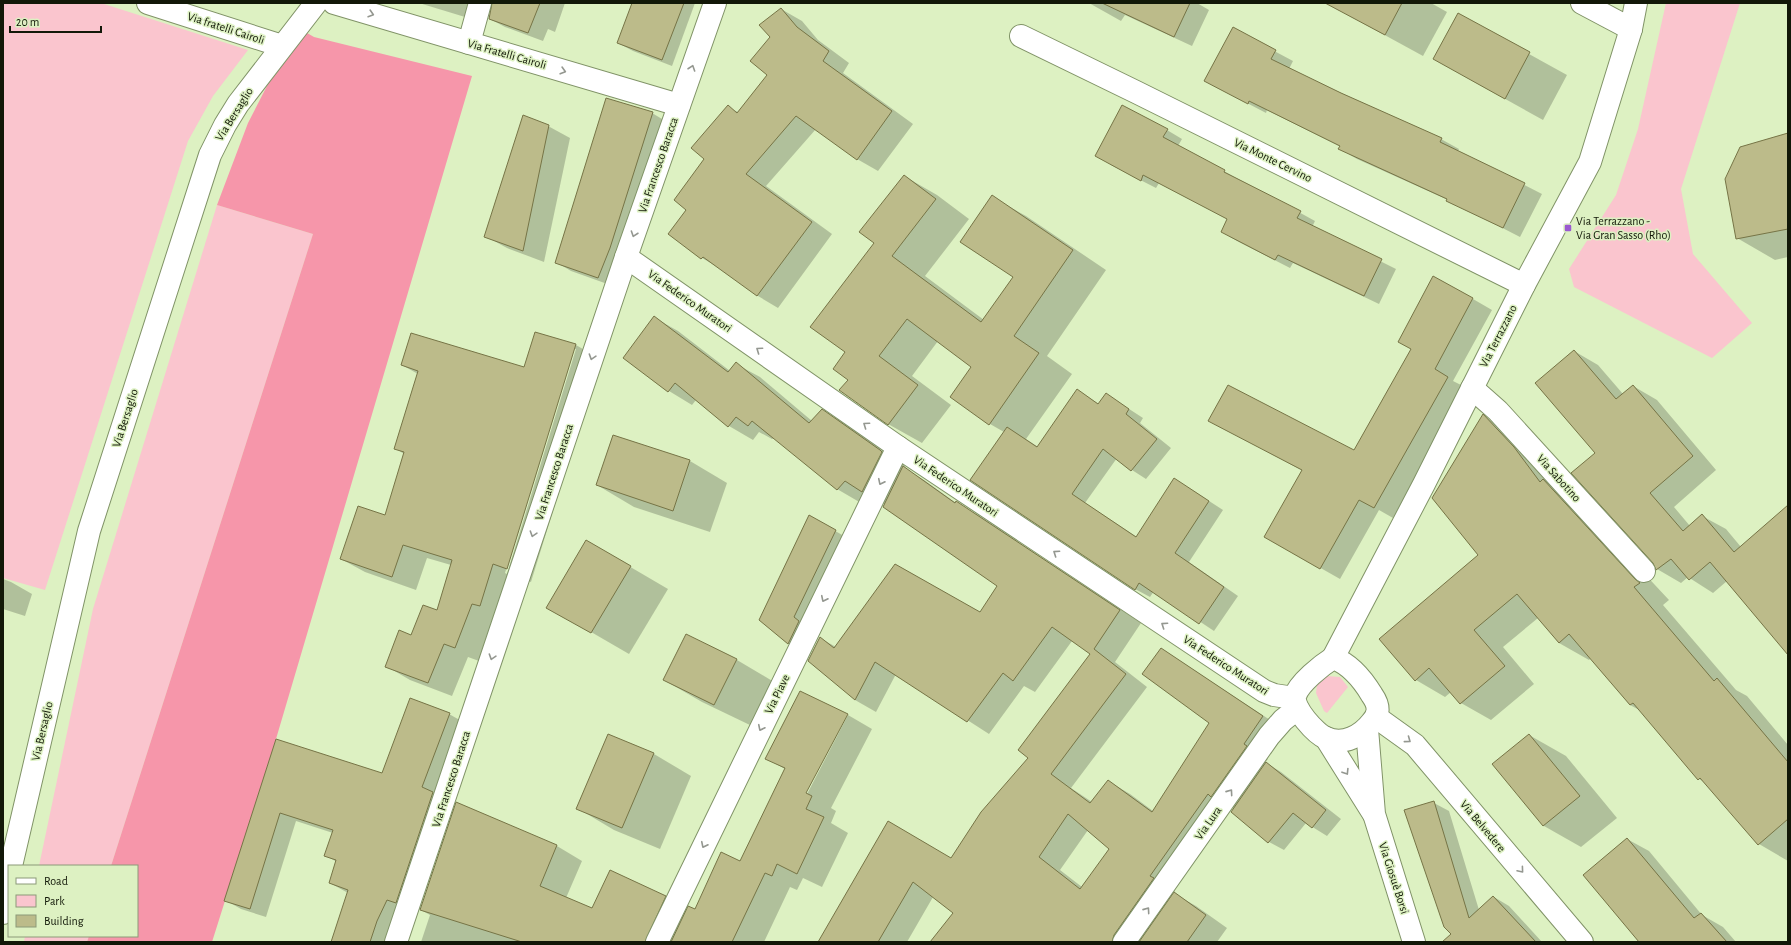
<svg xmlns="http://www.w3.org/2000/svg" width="1791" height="945" viewBox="0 0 1791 945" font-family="'Alegreya Sans',sans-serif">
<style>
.green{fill:#fac5ce}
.forest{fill:#f696aa}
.shadow{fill:#0003;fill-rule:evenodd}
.building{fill:#bcbb8a;stroke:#767446;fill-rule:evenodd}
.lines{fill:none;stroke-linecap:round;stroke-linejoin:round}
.street-casing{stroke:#809367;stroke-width:24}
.street{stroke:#fff;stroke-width:22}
.oneway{stroke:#949790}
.poi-dot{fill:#9a5ad0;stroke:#ddf1c2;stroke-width:1.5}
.labels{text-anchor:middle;stroke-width:3;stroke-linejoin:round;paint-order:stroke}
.street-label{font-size:12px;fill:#121808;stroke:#ddf1c2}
.poi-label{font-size:12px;fill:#121808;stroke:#ddf1c2;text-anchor:start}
</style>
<rect width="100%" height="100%" fill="#ddf1c2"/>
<g class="green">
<path d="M 3,3 L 101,3 L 248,50 L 213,96 L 188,141 L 45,590 L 3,578 Z"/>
<path d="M 1666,3 L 1740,3 L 1681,189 L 1693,254 L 1752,323 L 1712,358 L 1574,287 L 1569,269 L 1616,195 L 1638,129 Z"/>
<path d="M 217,205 L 313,234 L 111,866 L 39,866 L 93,609 Z"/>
<path d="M 1327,676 L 1340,677 L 1348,687 L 1327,713 L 1324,711 L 1316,693 L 1317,685 Z"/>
<path d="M 25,936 L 89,936 L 87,942 L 24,942 Z"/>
</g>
<path class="forest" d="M 307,33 L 314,37 L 472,76 L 276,739 L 212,942 L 87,942 L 89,936 L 137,936 L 137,866 L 111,866 L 313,234 L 217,205 L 248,123 L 268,84 Z"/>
<g class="shadow">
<path d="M 419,3 L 486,3 L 465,17 Z"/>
<path d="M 495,3 L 565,3 L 555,32 L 548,29 L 543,41 L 505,27 L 490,19 Z"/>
<path d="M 633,3 L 695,3 L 672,66 L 633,51 L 618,43 Z"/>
<path d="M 1089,3 L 1197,3 L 1209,10 L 1192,46 L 1125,15 L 1121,21 Z"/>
<path d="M 1326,3 L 1431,3 L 1447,12 L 1423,56 Z"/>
<path d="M 781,9 L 802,21 L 818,40 L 849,63 L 843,73 L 913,124 L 878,171 L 857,159 L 816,129 L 766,186 L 832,234 L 778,308 L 758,296 L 723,270 L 702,258 L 688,209 L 706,159 L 728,107 L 738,112 L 769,74 L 771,37 Z"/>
<path d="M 1458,15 L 1567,75 L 1543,120 L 1471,80 Z"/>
<path d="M 1233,29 L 1293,61 L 1289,69 L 1441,139 L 1459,149 L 1458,151 L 1542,194 L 1520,237 L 1448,200 L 1357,159 L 1340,149 L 1341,147 L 1267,110 L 1266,113 L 1205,81 Z"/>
<path d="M 652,113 L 667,122 L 613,286 L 571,271 L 556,262 Z"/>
<path d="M 548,126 L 570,138 L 544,262 L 507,248 L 485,236 Z"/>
<path d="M 1167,130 L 1182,139 L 1178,146 L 1315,221 L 1312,227 L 1396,269 L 1379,304 L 1293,263 L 1290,268 L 1237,241 L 1222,232 L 1228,219 L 1159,183 L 1156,188 L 1111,165 Z"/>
<path d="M 1788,134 L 1788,257 L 1775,260 L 1737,238 Z"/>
<path d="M 904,176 L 937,195 L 969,219 L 925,276 L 984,320 L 1015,277 L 992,197 L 1026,216 L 1106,270 L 1047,356 L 1072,374 L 1026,439 L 1038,447 L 1077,390 L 1099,404 L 1106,394 L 1143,418 L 1140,423 L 1171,448 L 1146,479 L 1132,470 L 1117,458 L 1085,503 L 1137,537 L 1189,488 L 1223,510 L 1189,562 L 1238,596 L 1214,631 L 1154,591 L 1150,597 L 1135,589 L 1004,432 L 990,424 L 973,367 L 938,341 L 912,376 L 951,405 L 922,443 L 888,424 L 849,380 L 846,352 L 875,243 Z"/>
<path d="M 1473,299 L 1492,310 L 1453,381 L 1467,388 L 1393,518 L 1379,510 L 1340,579 L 1266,537 L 1303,471 L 1210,421 L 1354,452 Z"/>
<path d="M 655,318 L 678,331 L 730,371 L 736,364 L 760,377 L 812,421 L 822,410 L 846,424 L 905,466 L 904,468 L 924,480 L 956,503 L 978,515 L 1141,623 L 1115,662 L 1147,687 L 1071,788 L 1092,802 L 1108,781 L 1130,794 L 1153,811 L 1211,723 L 1161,649 L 1284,729 L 1265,757 L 1268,759 L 1265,762 L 1281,772 L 1341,819 L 1327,836 L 1306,823 L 1284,850 L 1269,842 L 1232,812 L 1234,809 L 1230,806 L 1171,889 L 1175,891 L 1173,893 L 1196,906 L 1227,928 L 1217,942 L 935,942 L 954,913 L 933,897 L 907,942 L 828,942 L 888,823 L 952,860 L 1030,758 L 1091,654 L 1072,641 L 1035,692 L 1024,686 L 989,734 L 896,674 L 876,712 L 855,700 L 820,638 L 836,647 L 981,613 L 998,586 L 885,504 L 868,495 L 861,503 L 837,489 L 774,438 L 772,439 L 759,432 L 753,440 L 729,426 L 696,400 L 692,405 L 669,391 ZM 1088,830 L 1111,849 L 1082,887 L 1060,870 Z"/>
<path d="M 536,333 L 576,345 L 600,359 L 531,582 L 517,577 L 496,617 L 479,661 L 468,657 L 452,696 L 410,680 L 386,666 L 412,636 L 437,611 L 451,565 L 427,558 L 416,590 L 365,572 L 341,559 L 386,516 L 404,454 L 395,448 L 418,374 L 402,365 L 525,368 ZM 574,349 L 576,349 L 507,574 L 505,573 Z"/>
<path d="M 1574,351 L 1598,365 L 1623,394 L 1633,386 L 1657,400 L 1716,470 L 1674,507 L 1690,526 L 1702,516 L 1726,529 L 1741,547 L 1788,517 L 1788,653 L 1727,581 L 1713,593 L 1688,577 L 1681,583 L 1657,569 L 1596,453 Z"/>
<path d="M 1483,416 L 1513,433 L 1669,600 L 1663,605 L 1736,690 L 1747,696 L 1788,745 L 1788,861 L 1759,844 L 1706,783 L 1699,779 L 1641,711 L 1630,705 L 1591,658 L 1589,660 L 1559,643 L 1538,618 L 1503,647 L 1534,684 L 1491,720 L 1461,703 L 1451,692 L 1445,697 L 1416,680 L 1479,555 Z"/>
<path d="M 613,436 L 690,461 L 727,483 L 710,532 L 634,507 L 597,485 Z"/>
<path d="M 809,516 L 851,540 L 803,652 L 789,644 L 760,620 Z"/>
<path d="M 586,541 L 668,589 L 629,654 L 548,607 Z"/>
<path d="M 3,579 L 11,582 L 32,594 L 25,616 L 3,609 Z"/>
<path d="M 687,636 L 737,660 L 774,682 L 752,726 L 702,702 L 664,680 Z"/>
<path d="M 801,692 L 803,797 L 805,798 L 848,715 L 872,729 L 831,808 L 836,811 L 831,823 L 848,833 L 822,887 L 803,878 L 797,890 L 790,887 L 764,942 L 421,942 L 430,915 L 421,910 L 457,803 L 557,846 L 582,861 L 566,898 L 593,909 L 665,896 L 688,910 L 695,910 L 740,862 L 785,769 L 767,759 Z"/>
<path d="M 449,714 L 465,723 L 389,942 L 332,942 L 348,893 L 330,883 L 337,862 L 326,856 L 333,833 L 296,821 L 266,917 L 241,909 L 225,900 L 276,740 L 382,774 Z"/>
<path d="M 608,735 L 654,754 L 691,776 L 660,849 L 614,830 L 577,808 Z"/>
<path d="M 1529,735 L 1566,756 L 1617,818 L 1581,847 L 1544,826 L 1493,764 Z"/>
<path d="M 1434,803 L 1449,811 L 1479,910 L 1494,897 L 1509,906 L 1542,942 L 1459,942 Z"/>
<path d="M 1627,839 L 1649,851 L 1702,915 L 1723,927 L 1736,942 L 1648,942 Z"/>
</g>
<g class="building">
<path d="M 492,3 L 540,3 L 528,33 L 489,19 Z"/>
<path d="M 632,3 L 684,3 L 662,60 L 617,43 Z"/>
<path d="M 1102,3 L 1190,3 L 1174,37 Z"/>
<path d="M 1325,3 L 1402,3 L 1385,35 Z"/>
<path d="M 781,8 L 797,27 L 829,51 L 823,61 L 892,111 L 857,160 L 796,116 L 746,174 L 812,222 L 757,296 L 703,257 L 701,259 L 668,234 L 686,210 L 674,200 L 704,159 L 691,148 L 728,105 L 737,113 L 767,75 L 750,61 L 770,37 L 759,25 Z"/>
<path d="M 1458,13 L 1530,52 L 1505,99 L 1433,59 Z"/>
<path d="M 1233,27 L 1276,50 L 1271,59 L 1341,93 L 1442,138 L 1440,142 L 1525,183 L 1503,228 L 1446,201 L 1447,199 L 1338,149 L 1340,146 L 1249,101 L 1248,104 L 1204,81 Z"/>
<path d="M 606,98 L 653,112 L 610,248 L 598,278 L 555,263 Z"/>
<path d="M 1122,105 L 1168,129 L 1163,137 L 1225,170 L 1224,172 L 1301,211 L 1297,218 L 1382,259 L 1364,296 L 1278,255 L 1275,260 L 1221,232 L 1227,219 L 1143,175 L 1141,181 L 1095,156 Z"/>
<path d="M 523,115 L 549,125 L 523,251 L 484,237 Z"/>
<path d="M 1788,133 L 1788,229 L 1736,239 L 1725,179 L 1740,147 Z"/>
<path d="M 904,175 L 936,199 L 892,256 L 981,322 L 1013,277 L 960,242 L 992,195 L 1073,250 L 1014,336 L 1039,353 L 989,425 L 950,397 L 971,367 L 907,319 L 879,356 L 918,385 L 888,425 L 839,390 L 848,380 L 833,369 L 845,352 L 810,327 L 874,243 L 859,232 Z"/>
<path d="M 1433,276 L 1473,298 L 1435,369 L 1448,377 L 1374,508 L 1359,500 L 1320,569 L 1264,537 L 1302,470 L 1208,421 L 1228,385 L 1354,450 L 1411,349 L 1398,342 Z"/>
<path d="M 654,316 L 728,372 L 736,362 L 809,423 L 822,409 L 880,450 L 882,452 L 862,492 L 845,481 L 837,490 L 752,421 L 748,426 L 736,417 L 728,427 L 675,383 L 668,392 L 623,358 Z"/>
<path d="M 535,332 L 576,344 L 507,569 L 493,564 L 480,606 L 472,604 L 455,648 L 444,644 L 428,683 L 385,667 L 399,630 L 411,635 L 423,605 L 437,610 L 452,560 L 403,545 L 392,577 L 340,559 L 358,506 L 385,515 L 404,452 L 394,449 L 418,371 L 401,365 L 411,333 L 524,367 Z"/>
<path d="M 1574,350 L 1616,399 L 1633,385 L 1693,456 L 1650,493 L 1683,531 L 1702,514 L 1734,552 L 1788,505 L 1788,655 L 1710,562 L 1689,580 L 1671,559 L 1656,570 L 1653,563 L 1571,473 L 1595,453 L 1535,383 Z"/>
<path d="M 1077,389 L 1098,404 L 1106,393 L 1129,409 L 1126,414 L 1157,439 L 1131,471 L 1103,449 L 1072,494 L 1136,537 L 1174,478 L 1209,501 L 1175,553 L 1224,587 L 1199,624 L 1139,583 L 1135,590 L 970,480 L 1007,427 L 1037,447 Z"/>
<path d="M 1483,414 L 1514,447 L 1540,482 L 1543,479 L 1635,579 L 1640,583 L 1634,587 L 1714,681 L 1717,678 L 1788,762 L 1788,819 L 1758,845 L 1700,778 L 1698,780 L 1633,703 L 1630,705 L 1569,634 L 1559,643 L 1517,594 L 1474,630 L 1505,666 L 1460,704 L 1429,668 L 1415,681 L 1379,639 L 1478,555 L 1432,498 Z"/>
<path d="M 613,435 L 690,460 L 673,511 L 596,485 Z"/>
<path d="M 903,466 L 955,503 L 956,501 L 1120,610 L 1094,649 L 1126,674 L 1051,774 L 1090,803 L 1108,780 L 1152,812 L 1209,723 L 1142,674 L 1161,648 L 1263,716 L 1244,744 L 1247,746 L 1211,797 L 1208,794 L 1150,876 L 1154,878 L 1114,935 L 1112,942 L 930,942 L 953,913 L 913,882 L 878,942 L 818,942 L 888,821 L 951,858 L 981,812 L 1028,758 L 1018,750 L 1090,654 L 1052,627 L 1013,681 L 1003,673 L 967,722 L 875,662 L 855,700 L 808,661 L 820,637 L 834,648 L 895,564 L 980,612 L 997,586 L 883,507 ZM 1068,814 L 1109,849 L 1080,889 L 1039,857 Z"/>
<path d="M 809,515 L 836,530 L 794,617 L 799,621 L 788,644 L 759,620 Z"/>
<path d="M 586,540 L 631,566 L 591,633 L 546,608 Z"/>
<path d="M 686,634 L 737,659 L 714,705 L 663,680 Z"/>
<path d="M 800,691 L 848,714 L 806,793 L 812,796 L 806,809 L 824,817 L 797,874 L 777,864 L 772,876 L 765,873 L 732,942 L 671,942 L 688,906 L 695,909 L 721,852 L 740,861 L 785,768 L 765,759 Z"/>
<path d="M 410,698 L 450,713 L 422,787 L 433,792 L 396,903 L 387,900 L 377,921 L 370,942 L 331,942 L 348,890 L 329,883 L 336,860 L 324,856 L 333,830 L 280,813 L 250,909 L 224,901 L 276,739 L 382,773 Z"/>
<path d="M 608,734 L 654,753 L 622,828 L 576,809 Z"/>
<path d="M 1529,734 L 1580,796 L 1543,826 L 1492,764 Z"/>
<path d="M 1266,762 L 1326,810 L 1312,828 L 1293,813 L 1268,843 L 1231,812 Z"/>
<path d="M 1434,801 L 1469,918 L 1493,896 L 1536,942 L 1442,942 L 1451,934 L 1444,927 L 1404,810 Z"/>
<path d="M 456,802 L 557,845 L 540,886 L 592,908 L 610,870 L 666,896 L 645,942 L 522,942 L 420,910 Z"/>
<path d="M 1627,838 L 1694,918 L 1701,913 L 1727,942 L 1639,942 L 1583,875 Z"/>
<path d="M 1174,892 L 1206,915 L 1187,942 L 1139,942 Z"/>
</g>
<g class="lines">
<g class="street-casing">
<g id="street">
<path d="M 148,3 L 282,46"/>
<path d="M 334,3 L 679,105"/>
<path d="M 1582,3 L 1631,29"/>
<path d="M 1021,36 L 1136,92 L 1524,285"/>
<path d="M 469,43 L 480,3"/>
<path d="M 626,257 L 898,447 L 1264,691 L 1274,695 L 1294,698"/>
<path d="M 1472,388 L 1498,411 L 1644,571"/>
<path d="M 1333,658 L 1424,484 L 1524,285 L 1590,162 L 1631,29 L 1636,3"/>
<path d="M 1333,658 C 1350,664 1363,680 1372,695 C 1379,705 1380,713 1372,722 C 1362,735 1344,746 1326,738 C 1316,734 1292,708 1295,696 C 1299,683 1322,665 1333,658 Z"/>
<path d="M 1376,717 L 1415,745 L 1582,942"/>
<path d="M 1367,729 L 1374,814 L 1414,942"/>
<path d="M 1326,738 L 1373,813"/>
<path d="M 11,866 L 89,531 L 210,155 L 225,125 L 238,104 L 316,3"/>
<path d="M 3,913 L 9,873"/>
<path d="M 396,942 L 626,257 L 715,3"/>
<path d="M 657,942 L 898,447"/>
<path d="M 1124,942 L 1269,736 L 1283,720 L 1297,709"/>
</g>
</g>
<use href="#street" class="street"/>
</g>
<defs><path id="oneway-chevron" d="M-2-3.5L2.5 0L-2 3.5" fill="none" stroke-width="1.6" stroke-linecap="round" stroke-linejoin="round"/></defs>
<g class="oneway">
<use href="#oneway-chevron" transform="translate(371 14) rotate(17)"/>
<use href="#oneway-chevron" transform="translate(692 68) rotate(-71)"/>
<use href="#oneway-chevron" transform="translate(563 71) rotate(16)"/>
<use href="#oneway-chevron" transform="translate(634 234) rotate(109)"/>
<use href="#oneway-chevron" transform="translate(759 350) rotate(-145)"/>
<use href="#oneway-chevron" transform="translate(592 357) rotate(108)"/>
<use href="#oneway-chevron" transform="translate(866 425) rotate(-145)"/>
<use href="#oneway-chevron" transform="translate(881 482) rotate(116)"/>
<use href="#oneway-chevron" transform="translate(533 534) rotate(108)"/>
<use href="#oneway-chevron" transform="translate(1056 553) rotate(-146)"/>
<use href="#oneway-chevron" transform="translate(824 599) rotate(116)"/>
<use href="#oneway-chevron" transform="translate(1164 625) rotate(-146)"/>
<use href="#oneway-chevron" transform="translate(492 657) rotate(108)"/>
<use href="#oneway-chevron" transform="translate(761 728) rotate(116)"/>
<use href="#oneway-chevron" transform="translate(1408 740) rotate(36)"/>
<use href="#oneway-chevron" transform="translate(1346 772) rotate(58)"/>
<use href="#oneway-chevron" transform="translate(1230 792) rotate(-55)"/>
<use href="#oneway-chevron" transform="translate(704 845) rotate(116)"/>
<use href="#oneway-chevron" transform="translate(1521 870) rotate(50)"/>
<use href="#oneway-chevron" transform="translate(1147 910) rotate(-55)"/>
</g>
<rect class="poi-dot" x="1564" y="224" width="8" height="8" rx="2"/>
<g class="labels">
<g class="street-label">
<text transform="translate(226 28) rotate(18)" y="4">Via fratelli Cairoli</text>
<text transform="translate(507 54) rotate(16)" y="4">Via Fratelli Cairoli</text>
<text transform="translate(234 114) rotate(-58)" y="4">Via Bersaglio</text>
<text transform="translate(1273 160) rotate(26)" y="4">Via Monte Cervino</text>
<text transform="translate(658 165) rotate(-71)" y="4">Via Francesco Baracca</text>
<text transform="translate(690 301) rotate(35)" y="4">Via Federico Muratori</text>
<text transform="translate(1498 336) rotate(-63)" y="4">Via Terrazzano</text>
<text transform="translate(125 418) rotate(-72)" y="4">Via Bersaglio</text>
<text transform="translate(554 472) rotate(-72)" y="4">Via Francesco Baracca</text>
<text transform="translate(1559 478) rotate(48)" y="4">Via Sabotino</text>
<text transform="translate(956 486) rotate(34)" y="4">Via Federico Muratori</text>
<text transform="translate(1226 665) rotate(33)" y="4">Via Federico Muratori</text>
<text transform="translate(777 694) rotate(-64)" y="4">Via Piave</text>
<text transform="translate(42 731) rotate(-77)" y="4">Via Bersaglio</text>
<text transform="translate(451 779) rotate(-72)" y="4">Via Francesco Baracca</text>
<text transform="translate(1208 823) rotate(-55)" y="4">Via Lura</text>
<text transform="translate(1483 826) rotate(50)" y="4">Via Belvedere</text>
<text transform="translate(1394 878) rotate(72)" y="4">Via Giosuè Borsi</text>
</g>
<g class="poi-label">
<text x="1576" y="225">Via Terrazzano -<tspan x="1576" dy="14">Via Gran Sasso (Rho)</tspan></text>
</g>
</g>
<rect width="1791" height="945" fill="none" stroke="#121808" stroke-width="8"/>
<rect x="8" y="865" width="130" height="72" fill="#ddf1c2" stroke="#8c9a78"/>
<rect x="16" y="878" width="20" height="6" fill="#ffffff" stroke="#8c9a78"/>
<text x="44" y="885" font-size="12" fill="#121808">Road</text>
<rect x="16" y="895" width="20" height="12" fill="#fac5ce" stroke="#8c9a78"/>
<text x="44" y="905" font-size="12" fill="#121808">Park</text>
<rect x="16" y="915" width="20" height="12" fill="#bcbb8a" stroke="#8c9a78"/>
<text x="44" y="925" font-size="12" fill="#121808">Building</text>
<path d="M10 26v6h91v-6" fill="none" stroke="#121808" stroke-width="2"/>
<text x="16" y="26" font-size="12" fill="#121808" stroke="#ddf1c2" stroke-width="3" paint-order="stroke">20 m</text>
</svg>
